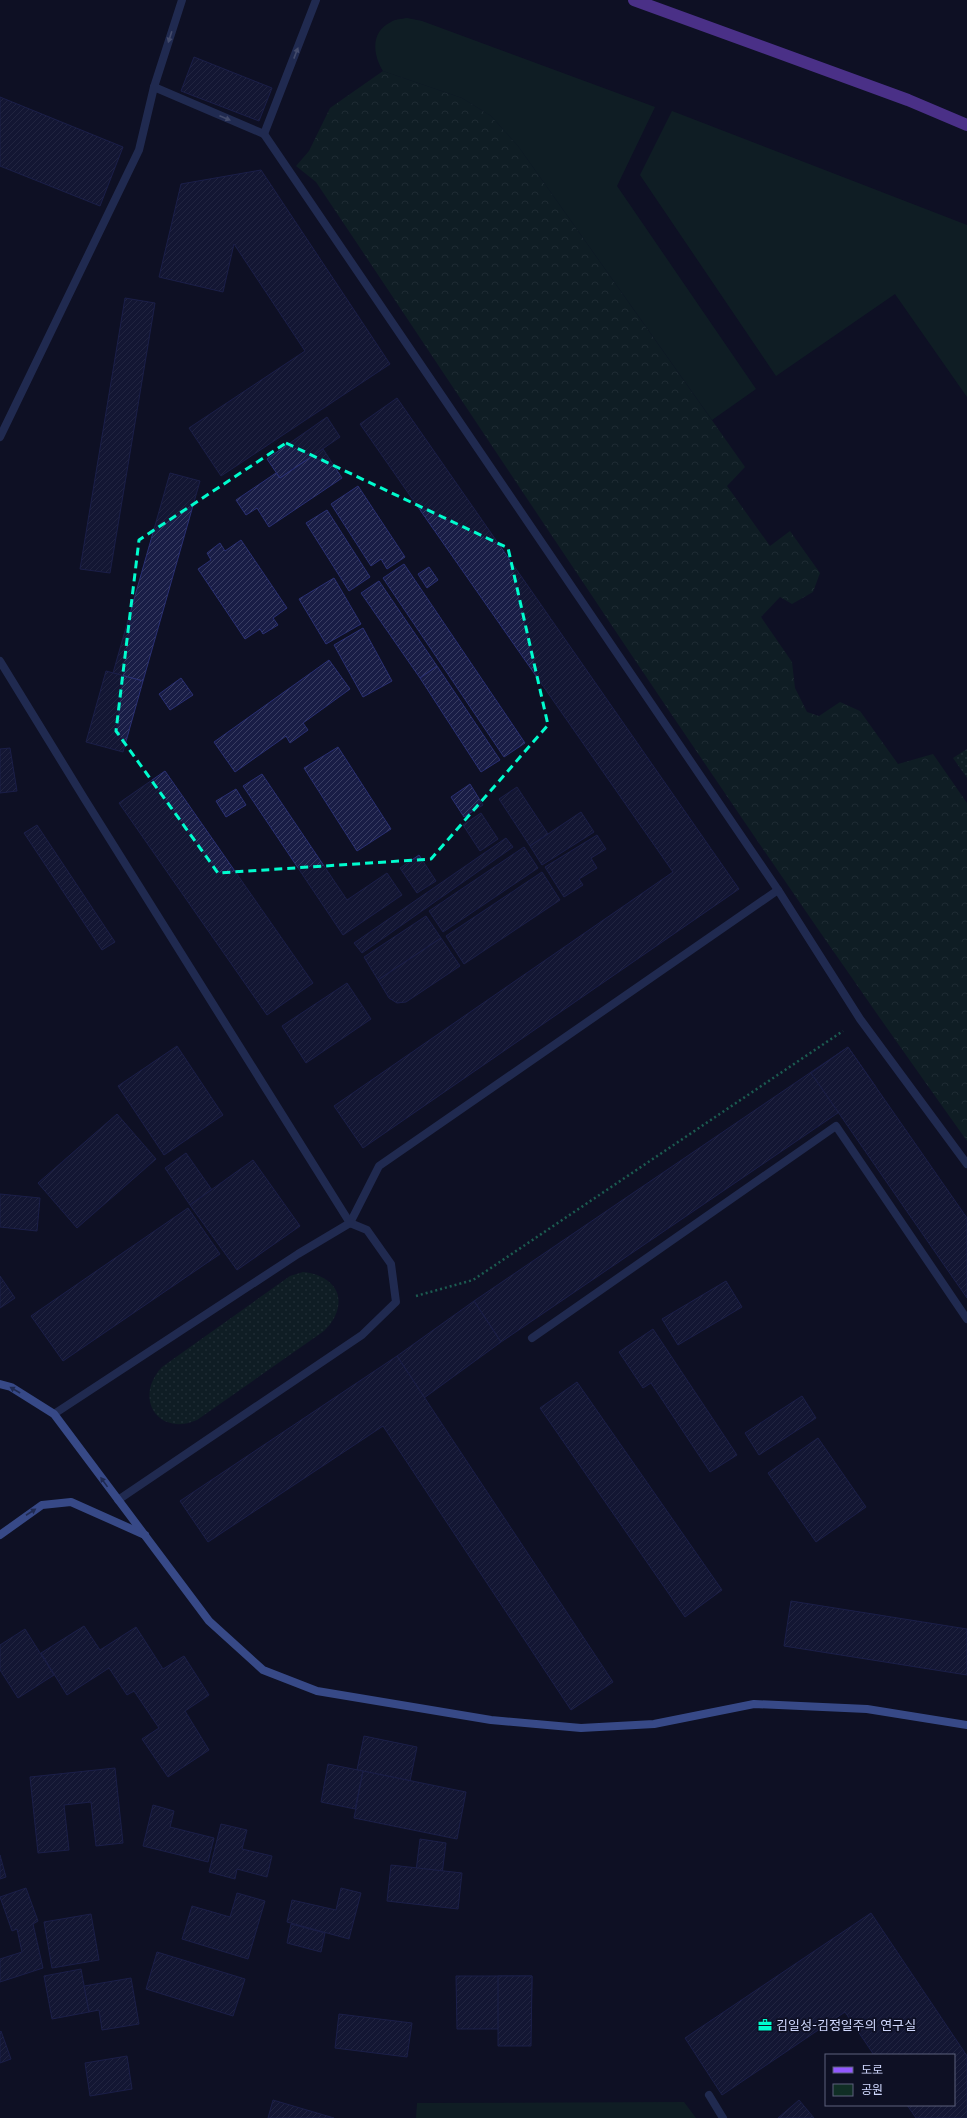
<svg xmlns="http://www.w3.org/2000/svg" width="967" height="2118" viewBox="0 0 967 2118" font-family="Quicksand,'Noto Sans KR',sans-serif">
<style>
.grass{fill:url(#grass-dots)}
.forest{fill:url(#forest-crowns)}
.park{fill:#102e25}
.building{fill:url(#building-hatch);stroke:#2a3073}
.lines{fill:none;stroke-linecap:round;stroke-linejoin:round}
.path{stroke:#2bb988;stroke-width:2.5;stroke-dasharray:2 3;stroke-linecap:butt}
.pedestrian{stroke:#374a85;stroke-width:8}
.minor{stroke:#374a85;stroke-width:8}
.tertiary{stroke:#374a85;stroke-width:8}
.secondary{stroke:#688fff;stroke-width:8}
.primary{stroke:#9258ff;stroke-width:12}
.oneway{fill:#8492c2}
.oneway2{fill:#364987}
.marked{fill:none;stroke:#00fcce;stroke-width:3;stroke-dasharray:8 5;stroke-linejoin:round}
.labels{text-anchor:middle;stroke-width:3.5;stroke-linejoin:round;paint-order:stroke}
.poi-label{font-size:13px;fill:#d1d9ff;stroke:#0e1024;text-anchor:start}
</style>
<defs>
<pattern id="grass-dots" width="8" height="8" patternUnits="userSpaceOnUse"><rect width="8" height="8" fill="#102e25"/><path d="M2 2h.1M6 6h.1" fill="none" stroke="#324c46" stroke-width="1.8" stroke-linecap="round"/></pattern>
<pattern id="forest-crowns" width="20" height="18" patternUnits="userSpaceOnUse"><rect width="20" height="18" fill="#102e25"/><path d="M2 6a3 3 0 1 1 6 0M12 15a3 3 0 1 1 6 0" fill="none" stroke="#324c46"/></pattern>
<pattern id="building-hatch" width="6" height="6" patternUnits="userSpaceOnUse"><rect width="6" height="6" fill="#191d46"/><path d="M-1 1l2-2M0 6l6-6M5 7l2-2" fill="none" stroke="#393d62"/></pattern>
</defs>
<rect width="100%" height="100%" fill="#0e1024"/>
<g class="grass">
<path d="M 967,749 L 967,778 L 953,758 Z"/>
<path d="M 303,1272 C 340,1276 350,1305 324,1331 L 197,1420 C 158,1437 133,1398 162,1367 L 290,1276 Z"/>
</g>
<path class="forest" d="M 383,71 L 462,98 L 491,116 L 518,146 L 745,467 L 727,486 L 770,546 L 790,531 L 820,573 L 813,592 L 792,604 L 780,597 L 761,617 L 792,662 L 795,688 L 807,712 L 819,716 L 840,702 L 860,711 L 898,764 L 933,754 L 967,803 L 967,1141 C 742,827 531,503 316,182 L 296,166 L 309,151 L 330,108 Z"/>
<g class="park">
<path d="M 407,18 L 422,21 L 655,107 L 617,186 L 756,389 L 712,420 L 518,146 L 491,116 L 462,98 L 383,71 C 373,55 370,32 391,22 C 395,19 402,19 407,18 Z"/>
<path d="M 672,111 L 967,225 L 967,397 L 895,294 L 776,376 L 640,175 Z"/>
<path d="M 684,2102 L 696,2118 L 416,2118 L 417,2103 Z"/>
</g>
<g class="building">
<path d="M 194,57 L 272,88 L 259,121 L 181,91 Z"/>
<path d="M 0,97 L 123,147 L 100,206 L 0,166 Z"/>
<path d="M 261,170 L 390,364 L 221,476 L 189,428 L 305,351 L 234,244 L 223,292 L 159,277 L 181,184 Z"/>
<path d="M 125,298 L 155,303 L 110,573 L 80,569 Z"/>
<path d="M 397,398 L 739,889 L 363,1148 L 334,1106 L 673,872 L 360,424 Z"/>
<path d="M 327,417 L 340,437 L 280,478 L 267,459 Z"/>
<path d="M 323,449 L 342,478 L 269,527 L 257,508 L 246,515 L 236,500 L 276,473 L 280,478 Z"/>
<path d="M 170,473 L 200,481 L 143,681 L 113,673 Z"/>
<path d="M 358,486 L 405,557 L 387,569 L 381,559 L 371,566 L 331,504 Z"/>
<path d="M 327,510 L 370,577 L 349,591 L 306,523 Z"/>
<path d="M 241,540 L 287,608 L 273,618 L 278,625 L 263,634 L 260,629 L 245,639 L 198,569 L 211,560 L 207,553 L 220,543 L 225,551 Z"/>
<path d="M 404,564 L 525,743 L 504,757 L 383,578 Z"/>
<path d="M 429,567 L 438,580 L 427,588 L 418,574 Z"/>
<path d="M 334,578 L 361,624 L 326,644 L 299,599 Z"/>
<path d="M 379,581 L 437,666 L 420,678 L 361,593 Z"/>
<path d="M 363,628 L 392,681 L 363,697 L 334,645 Z"/>
<path d="M 329,660 L 350,689 L 303,723 L 308,730 L 290,743 L 286,736 L 235,772 L 214,742 Z"/>
<path d="M 437,666 L 500,760 L 481,772 L 420,678 Z"/>
<path d="M 106,671 L 143,681 L 123,752 L 86,742 Z"/>
<path d="M 181,678 L 193,695 L 170,710 L 159,694 Z"/>
<path d="M 338,747 L 391,829 L 357,851 L 304,768 Z"/>
<path d="M 10,748 L 17,791 L 0,793 L 0,749 Z"/>
<path d="M 165,771 L 313,983 L 267,1015 L 119,803 Z"/>
<path d="M 262,774 L 347,900 L 387,873 L 402,895 L 343,935 L 243,786 Z"/>
<path d="M 470,784 L 483,805 L 464,817 L 451,797 Z"/>
<path d="M 517,787 L 548,834 L 530,846 L 499,799 Z"/>
<path d="M 236,789 L 246,805 L 226,817 L 216,801 Z"/>
<path d="M 581,812 L 594,832 L 542,865 L 530,846 Z"/>
<path d="M 481,813 L 498,839 L 480,851 L 463,825 Z"/>
<path d="M 37,825 L 115,942 L 102,950 L 24,833 Z"/>
<path d="M 597,835 L 606,849 L 591,858 L 597,868 L 579,879 L 583,885 L 564,897 L 545,867 Z"/>
<path d="M 506,838 L 513,847 L 362,953 L 354,943 Z"/>
<path d="M 524,847 L 538,868 L 443,932 L 429,911 Z"/>
<path d="M 419,855 L 436,881 L 417,893 L 400,868 Z"/>
<path d="M 542,872 L 560,900 L 464,964 L 446,936 Z"/>
<path d="M 426,916 L 441,938 L 378,980 L 364,957 Z"/>
<path d="M 441,938 L 460,966 L 406,1002 L 397,1003 L 389,998 L 378,980 Z"/>
<path d="M 347,983 L 371,1019 L 306,1063 L 282,1026 Z"/>
<path d="M 177,1046 L 223,1115 L 164,1155 L 118,1086 Z"/>
<path d="M 848,1047 L 876,1087 L 501,1342 L 474,1301 Z"/>
<path d="M 848,1047 L 967,1218 L 967,1298 L 811,1073 Z"/>
<path d="M 117,1114 L 156,1159 L 77,1228 L 38,1183 Z"/>
<path d="M 186,1153 L 212,1190 L 190,1205 L 165,1168 Z"/>
<path d="M 253,1160 L 300,1226 L 237,1270 L 190,1205 Z"/>
<path d="M 0,1194 L 40,1198 L 37,1231 L 0,1227 Z"/>
<path d="M 188,1208 L 220,1254 L 63,1361 L 31,1316 Z"/>
<path d="M 0,1276 L 15,1298 L 0,1308 Z"/>
<path d="M 726,1281 L 742,1307 L 678,1345 L 662,1319 Z"/>
<path d="M 474,1301 L 501,1342 L 424,1398 L 397,1356 Z"/>
<path d="M 653,1329 L 737,1455 L 710,1472 L 651,1383 L 643,1388 L 619,1352 Z"/>
<path d="M 397,1356 L 613,1682 L 571,1710 L 383,1426 L 208,1542 L 180,1501 Z"/>
<path d="M 577,1382 L 722,1590 L 685,1617 L 540,1408 Z"/>
<path d="M 802,1396 L 816,1418 L 759,1455 L 745,1433 Z"/>
<path d="M 818,1438 L 866,1507 L 816,1542 L 768,1473 Z"/>
<path d="M 791,1601 L 967,1629 L 967,1675 L 784,1646 Z"/>
<path d="M 84,1626 L 100,1650 L 136,1627 L 163,1669 L 184,1656 L 209,1695 L 185,1711 L 209,1750 L 168,1777 L 142,1739 L 159,1728 L 134,1691 L 127,1695 L 109,1668 L 67,1695 L 41,1653 Z"/>
<path d="M 25,1629 L 54,1675 L 18,1698 L 0,1670 L 0,1645 Z"/>
<path d="M 364,1736 L 417,1747 L 410,1781 L 357,1770 Z"/>
<path d="M 328,1764 L 363,1771 L 355,1809 L 321,1802 Z"/>
<path d="M 115,1768 L 123,1843 L 96,1846 L 91,1802 L 64,1805 L 69,1850 L 38,1853 L 30,1777 Z"/>
<path d="M 363,1771 L 466,1792 L 457,1839 L 354,1818 Z"/>
<path d="M 153,1805 L 174,1811 L 170,1827 L 214,1838 L 208,1862 L 143,1846 Z"/>
<path d="M 221,1824 L 247,1830 L 242,1849 L 272,1856 L 267,1877 L 237,1869 L 235,1879 L 209,1872 Z"/>
<path d="M 420,1839 L 446,1843 L 441,1882 L 415,1879 Z"/>
<path d="M 0,1855 L 6,1877 L 0,1879 Z"/>
<path d="M 391,1865 L 462,1873 L 458,1909 L 387,1901 Z"/>
<path d="M 26,1888 L 38,1921 L 33,1924 L 43,1968 L 0,1982 L 0,1959 L 22,1952 L 17,1929 L 12,1931 L 0,1897 Z"/>
<path d="M 341,1888 L 361,1893 L 349,1939 L 287,1922 L 292,1900 L 336,1910 Z"/>
<path d="M 237,1893 L 265,1901 L 248,1959 L 182,1939 L 192,1906 L 230,1917 Z"/>
<path d="M 871,1913 L 967,2056 L 967,2118 L 916,2118 L 907,2105 L 954,2105 L 954,2055 L 874,2055 L 845,2012 L 722,2095 L 685,2038 Z"/>
<path d="M 91,1914 L 99,1960 L 52,1968 L 44,1922 Z"/>
<path d="M 291,1924 L 325,1933 L 321,1952 L 287,1943 Z"/>
<path d="M 157,1952 L 245,1979 L 233,2016 L 146,1989 Z"/>
<path d="M 81,1969 L 89,2012 L 52,2019 L 44,1976 Z"/>
<path d="M 456,1976 L 532,1976 L 531,2029 L 457,2029 Z"/>
<path d="M 498,1976 L 532,1976 L 531,2046 L 498,2046 Z"/>
<path d="M 131,1978 L 139,2024 L 102,2030 L 99,2010 L 89,2012 L 84,1986 Z"/>
<path d="M 339,2014 L 412,2023 L 407,2057 L 335,2048 Z"/>
<path d="M 1,2031 L 11,2059 L 0,2063 L 0,2032 Z"/>
<path d="M 127,2056 L 132,2089 L 90,2096 L 85,2063 Z"/>
<path d="M 273,2100 L 334,2118 L 268,2118 Z"/>
<path d="M 799,2100 L 814,2118 L 778,2118 Z"/>
</g>
<g class="lines">
<path class="path" d="M 416,1296 L 473,1280 L 843,1031"/>
<path class="pedestrian" d="M 350,1223 L 379,1166 L 778,890"/>
<g class="minor">
<path d="M 532,1338 L 836,1126 L 967,1319"/>
<path d="M 709,2095 L 723,2118"/>
</g>
<g class="tertiary">
<path d="M 182,0 L 154,87 L 264,134 L 316,0"/>
<path d="M 264,134 L 778,890 L 860,1019 L 967,1164"/>
<path d="M 0,437 L 139,150 L 154,87"/>
<path d="M 0,661 L 84,798 L 350,1223 L 367,1230 L 391,1264 L 396,1302 L 362,1335 L 118,1500"/>
<path d="M 54,1414 L 298,1254 L 350,1223"/>
</g>
<g class="secondary">
<path d="M 0,1384 L 11,1387 L 54,1414 L 209,1621 L 263,1670 L 317,1691 L 491,1720 L 581,1728 L 654,1724 L 754,1704 L 867,1709 L 967,1725"/>
<path d="M 0,1535 L 42,1505 L 71,1502 L 145,1535"/>
</g>
<path class="primary" d="M 634,0 L 908,100 L 967,125"/>
</g>
<defs><path id="oneway-solid" d="M-6-.8H1V-3.2L6.5 0L1 3.2V.8H-6Z"/></defs>
<g class="oneway">
<use href="#oneway-solid" transform="translate(170 37) rotate(108)"/>
<use href="#oneway-solid" transform="translate(296 53) rotate(-69)"/>
<use href="#oneway-solid" transform="translate(225 118) rotate(23)"/>
</g>
<g class="oneway2">
<use href="#oneway-solid" transform="translate(15 1390) rotate(-150)"/>
<use href="#oneway-solid" transform="translate(104 1482) rotate(-126)"/>
<use href="#oneway-solid" transform="translate(31 1512) rotate(-33)"/>
</g>
<path d="M0 0H967V2118H0ZM 286,443 L 508,548 L 548,725 L 431,859 L 218,873 L 116,731 L 139,540 Z" fill="#0e1024" fill-opacity=".55" fill-rule="evenodd"/>
<path class="marked" d="M 286,443 L 508,548 L 548,725 L 431,859 L 218,873 L 116,731 L 139,540 Z"/>
<defs>
<g id="office-bare" transform="scale(1.08)"><path d="M-6-3h4V-5.5h4V-3h4V5H-6ZM-1-4.5V-3h2v-1.5ZM-6 0V1H6V0Z" fill="#00fcce" stroke="#0e1024" stroke-width="2.5" paint-order="stroke"/></g>
</defs>
<g fill-rule="evenodd">
<use href="#office-bare" x="765" y="2025"/>
</g>
<g class="labels">
<g class="poi-label">
<text x="776" y="2030">김일성-김정일주의 연구실</text>
</g>
</g>
<rect x="825" y="2054" width="130" height="52" fill="#0e1024" stroke="#5c607c"/>
<rect x="833" y="2067" width="20" height="6" fill="#9258ff" stroke="#5c607c"/>
<text x="861" y="2074" font-size="12" fill="#d1d9ff">도로</text>
<rect x="833" y="2084" width="20" height="12" fill="#102e25" stroke="#5c607c"/>
<text x="861" y="2094" font-size="12" fill="#d1d9ff">공원</text>
</svg>
